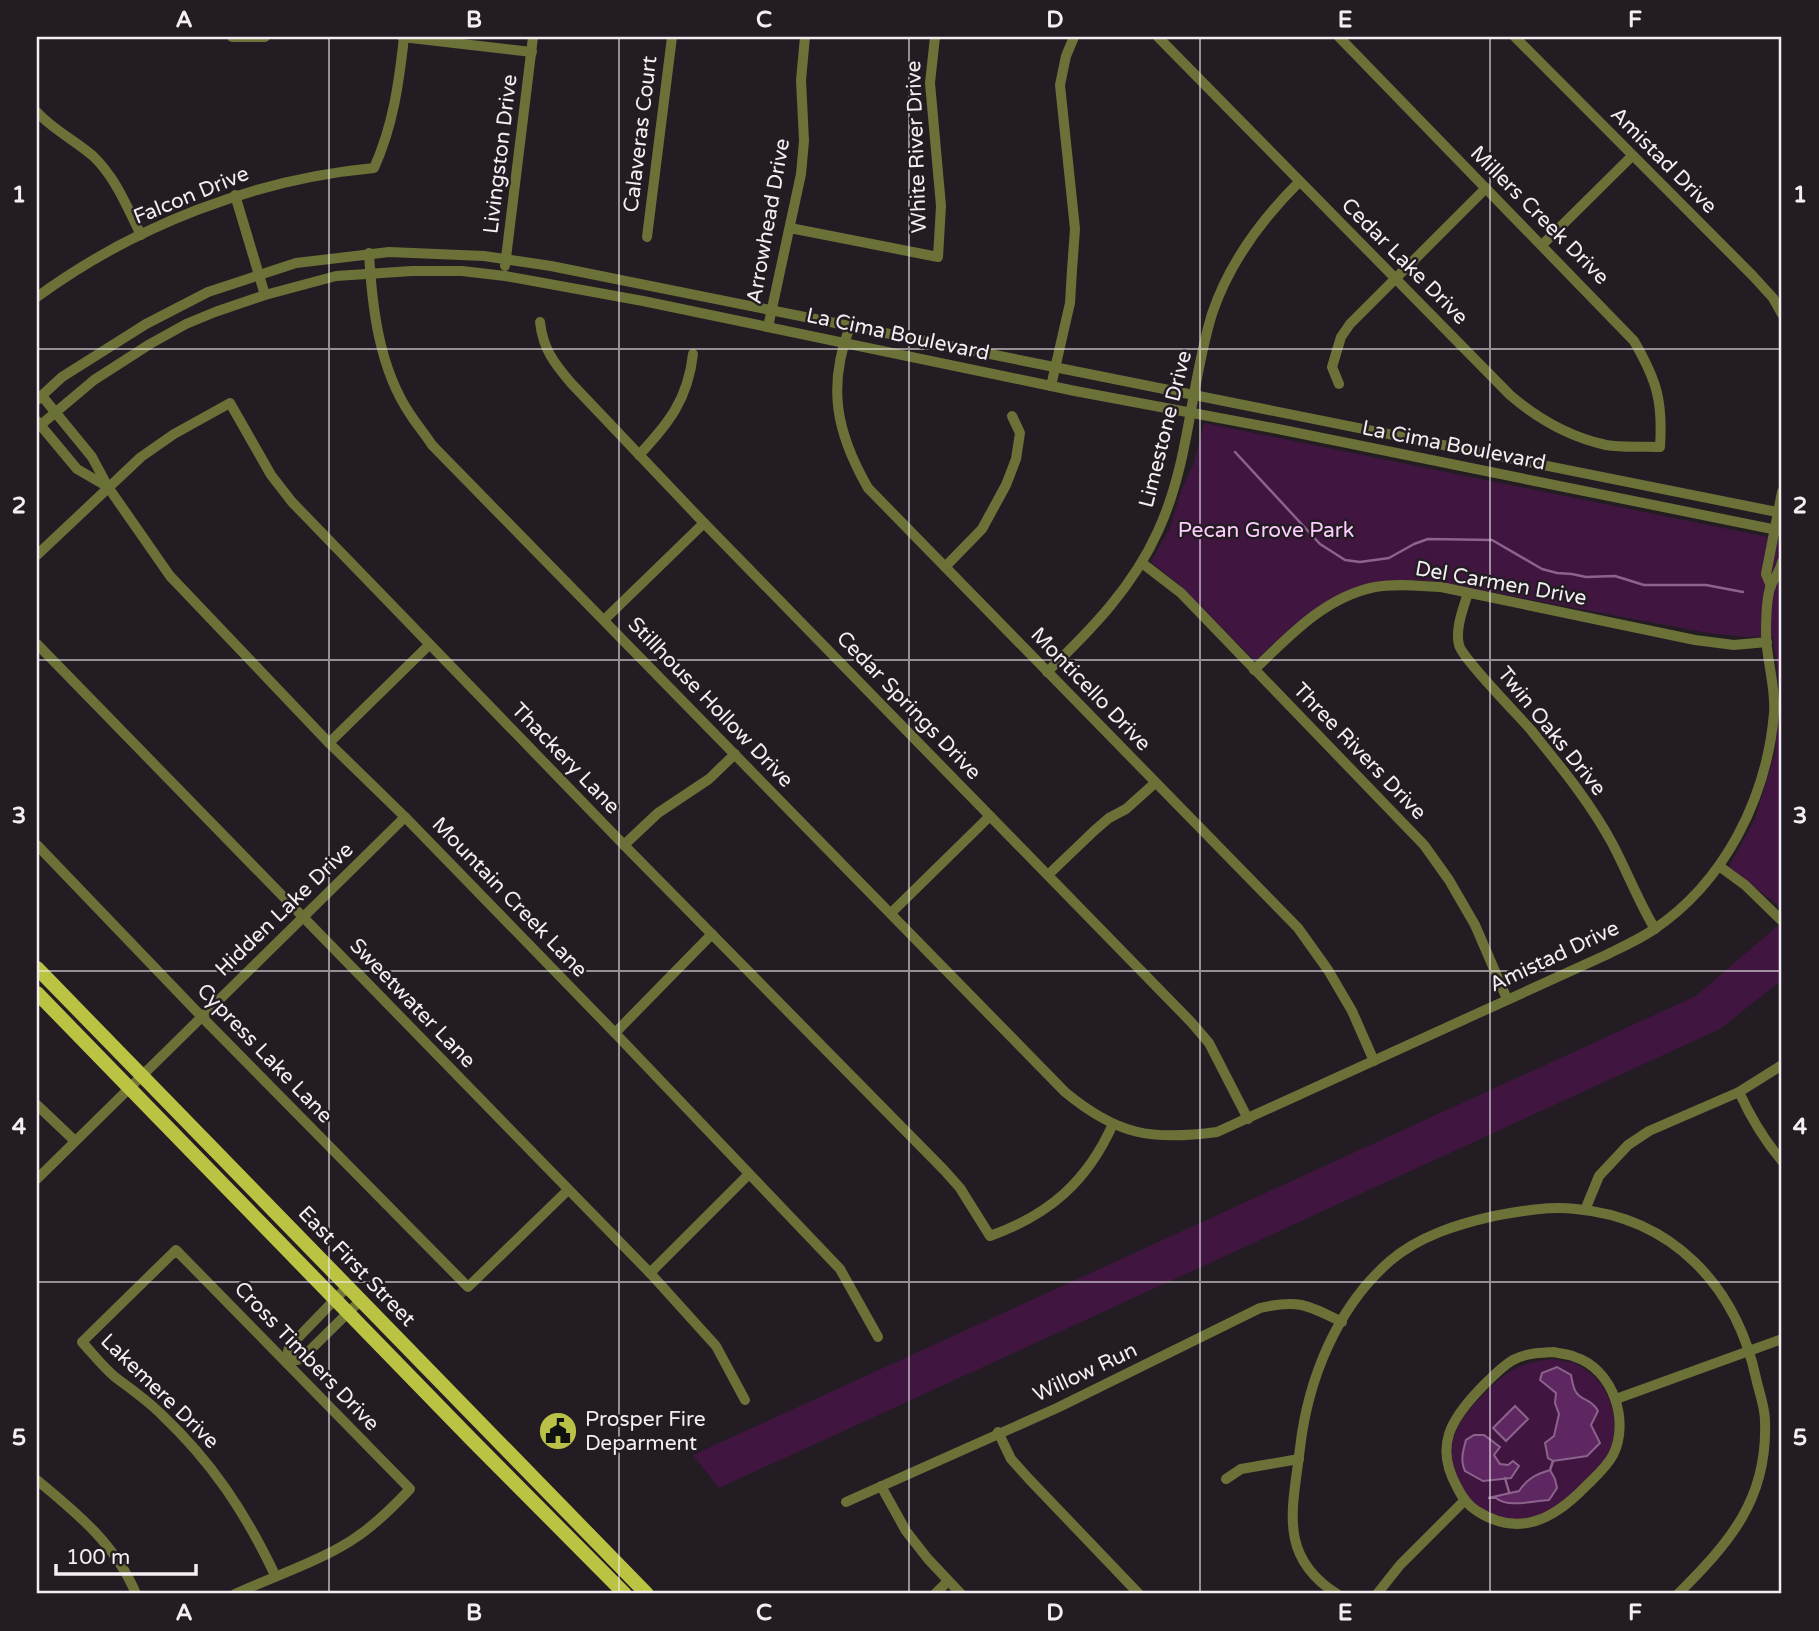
<svg xmlns="http://www.w3.org/2000/svg" width="1819" height="1631" viewBox="0 0 1819 1631" font-family="'Varela Round',sans-serif">
<style>
.green{fill:#401641}
.water{fill:#5f2761;stroke:#8b638c;stroke-width:2}
.lines{fill:none;stroke-linecap:round;stroke-linejoin:round}
.stream{stroke:#8b638c;stroke-width:2.5}
.minor{stroke:#6c7138;stroke-width:10}
.major{stroke:#bbc343;stroke-width:14}
.grid{fill:none;stroke:#f2eef2;stroke-width:2;stroke-opacity:0.55}
.labels{text-anchor:middle;stroke-width:5;stroke-linejoin:round;paint-order:stroke}
.street-label{font-size:21px;fill:#f2eef2;stroke:#231d23}
.park-label{font-size:21px;fill:#fcf;stroke:#231d23}
.poi-label{font-size:21px;fill:#f2eef2;stroke:#231d23;text-anchor:start}
.neatline{fill:none;stroke:#f2eef2;stroke-width:2.5}
.grid-label{font-size:23px;text-anchor:middle;font-weight:bold;fill:#f2eef2}
</style>
<rect width="100%" height="100%" fill="#231d23"/>
<g class="green">
<path d="M 1204,423 L 1782,540 L 1782,911 L 1775,903 L 1729,867 L 1755,819 L 1775,753 L 1780,697 L 1773,636 L 1749,637 L 1708,633 L 1438,582 C 1352,571 1314,605 1255,661 L 1181,586 L 1151,562 L 1170,528 L 1181,491 L 1194,463 Z"/>
<path d="M 1782,922 L 1782,980 L 1720,1029 L 719,1488 L 693,1455 L 1696,996 Z"/>
<path d="M 1554,1359 C 1560,1361 1568,1361 1574,1363 C 1608,1377 1624,1421 1609,1453 C 1603,1468 1589,1479 1578,1490 C 1563,1504 1550,1515 1529,1520 C 1521,1522 1511,1519 1503,1517 C 1491,1516 1474,1507 1467,1497 C 1441,1458 1450,1427 1481,1397 C 1506,1372 1517,1362 1554,1359 Z"/>
</g>
<g class="water">
<path d="M 1557,1367 L 1571,1375 C 1572,1380 1573,1388 1576,1392 C 1581,1401 1591,1398 1598,1411 L 1591,1425 L 1600,1443 L 1587,1456 L 1553,1461 L 1548,1458 L 1545,1443 L 1554,1436 L 1559,1414 L 1555,1403 L 1556,1393 L 1540,1380 L 1542,1373 Z"/>
<path d="M 1515,1406 L 1528,1419 L 1506,1441 L 1493,1428 Z"/>
<path d="M 1474,1435 L 1484,1435 L 1500,1447 L 1494,1455 L 1500,1464 L 1508,1465 L 1513,1461 L 1519,1466 L 1511,1478 L 1483,1481 L 1465,1471 C 1460,1460 1463,1451 1466,1440 Z"/>
<path d="M 1550,1470 L 1555,1479 L 1557,1488 L 1549,1500 C 1534,1501 1507,1508 1496,1498 L 1488,1498 L 1519,1491 C 1527,1479 1536,1474 1550,1470 Z"/>
</g>
<g class="lines">
<g class="stream">
<path d="M 1235,452 L 1320,544 L 1345,560 L 1360,562 L 1389,558 L 1414,544 L 1428,539 L 1492,540 L 1542,569 L 1557,573 L 1572,574 L 1586,577 L 1615,576 L 1644,585 L 1706,585 L 1743,592"/>
<path d="M 1550,1470 L 1553,1461"/>
<path d="M 1505,1478 L 1509,1492"/>
</g>
<g class="minor">
<path d="M 232,37 L 265,37"/>
<path d="M 402,37 L 532,52"/>
<path d="M 1158,37 L 1510,395 C 1538,419 1570,437 1606,445 C 1623,448 1643,446 1660,447 C 1663,401 1657,381 1634,341 L 1339,37"/>
<path d="M 1515,37 L 1753,276 L 1773,298 L 1782,314"/>
<path d="M 37,112 C 53,130 75,140 93,156 C 116,178 127,207 141,235"/>
<path d="M 235,195 L 265,295"/>
<path d="M 790,228 L 938,257 L 941,206 L 930,83 L 935,37"/>
<path d="M 647,237 L 672,37"/>
<path d="M 1542,245 L 1632,156"/>
<path d="M 369,253 C 372,307 379,368 410,414 C 417,425 425,434 432,445 L 1065,1092 C 1117,1135 1151,1141 1217,1132 L 1606,955 C 1622,947 1638,940 1653,930 C 1725,882 1767,797 1774,713 C 1776,686 1766,659 1766,633 C 1766,619 1766,598 1771,585 C 1775,577 1780,571 1782,562"/>
<path d="M 505,266 L 533,37"/>
<path d="M 37,297 C 134,226 254,179 374,168 C 393,126 399,83 404,37"/>
<path d="M 540,322 C 543,349 554,363 571,383 L 704,523 L 1191,1022 L 1209,1043 L 1248,1119"/>
<path d="M 850,326 C 827,387 836,432 868,488 L 1298,928 L 1328,970 L 1352,1011 L 1374,1061"/>
<path d="M 768,327 L 801,174 L 804,141 L 801,80 L 805,37"/>
<path d="M 1339,384 L 1332,367 L 1341,337 L 1350,324 L 1486,188"/>
<path d="M 1051,386 L 1070,303 L 1072,270 L 1075,229 L 1060,85 L 1066,56 L 1074,37"/>
<path d="M 42,396 L 92,457 L 108,487 L 170,576 L 329,743 L 405,817 L 615,1033 L 840,1269 L 878,1337"/>
<path d="M 37,400 L 62,377 L 146,324 L 208,292 L 296,263 L 389,252 L 484,256 L 551,266 L 1782,513"/>
<path d="M 37,421 L 77,469 L 108,487"/>
<path d="M 37,428 L 94,380 L 150,344 L 186,324 L 215,312 L 265,295 L 336,276 L 412,271 L 462,271 L 505,276 L 643,301 L 1075,391 L 1273,428 L 1782,531"/>
<path d="M 639,455 C 669,423 688,399 693,354"/>
<path d="M 37,555 L 141,457 L 174,434 L 230,403 L 271,475 L 292,502 L 624,845 L 944,1170 L 960,1188 L 990,1236 C 1049,1215 1087,1182 1113,1124"/>
<path d="M 1142,563 L 1181,593 L 1424,845 L 1449,880 L 1475,925 L 1507,999"/>
<path d="M 945,567 L 982,529 L 1006,485 L 1016,459 L 1020,433 L 1012,416"/>
<path d="M 1771,586 L 1766,574 L 1782,492"/>
<path d="M 1468,593 C 1463,609 1455,629 1459,645 C 1462,658 1518,715 1531,730 C 1560,766 1590,802 1612,843 C 1627,871 1638,901 1655,929"/>
<path d="M 604,620 L 704,523"/>
<path d="M 37,644 L 650,1273 L 716,1346 L 745,1400"/>
<path d="M 1254,670 C 1289,636 1325,597 1375,587 C 1397,583 1419,586 1441,587 L 1695,640 L 1734,645 L 1767,642"/>
<path d="M 1047,672 C 1091,630 1133,587 1158,531 C 1190,462 1190,385 1212,314 C 1229,263 1262,219 1299,182"/>
<path d="M 329,743 L 429,645"/>
<path d="M 37,845 L 201,1016 L 468,1287 L 568,1190"/>
<path d="M 624,845 L 658,813 L 709,779 L 735,754"/>
<path d="M 1719,866 L 1745,885 L 1782,921"/>
<path d="M 1049,874 L 1095,830 L 1109,818 L 1126,809 L 1155,783"/>
<path d="M 891,913 L 990,816"/>
<path d="M 615,1033 L 712,934"/>
<path d="M 1739,1092 C 1751,1118 1764,1140 1782,1161"/>
<path d="M 37,1105 L 75,1141"/>
<path d="M 37,1179 L 405,817"/>
<path d="M 1585,1210 L 1599,1176 L 1628,1145 L 1649,1131 L 1739,1092 L 1782,1065"/>
<path d="M 650,1273 L 749,1174"/>
<path d="M 348,1286 L 289,1347 L 286,1362 L 301,1359 L 361,1300"/>
<path d="M 1554,1352 C 1561,1354 1569,1354 1575,1357 C 1613,1369 1630,1421 1613,1455 C 1606,1468 1595,1477 1585,1487 C 1554,1519 1519,1538 1477,1511 C 1467,1505 1462,1497 1457,1487 C 1434,1446 1451,1419 1481,1388 C 1490,1379 1501,1367 1513,1360 C 1526,1353 1540,1353 1554,1352 Z"/>
<path d="M 1616,1399 L 1782,1339"/>
<path d="M 998,1432 L 1011,1459 L 1029,1479 L 1139,1594"/>
<path d="M 1226,1479 L 1241,1469 L 1299,1459"/>
<path d="M 37,1480 C 77,1513 116,1545 136,1594"/>
<path d="M 881,1486 L 906,1531 L 928,1559 L 961,1594"/>
<path d="M 846,1502 L 1057,1408 L 1260,1308 C 1298,1299 1308,1305 1342,1322"/>
<path d="M 235,1594 C 272,1577 326,1559 358,1536 C 377,1523 394,1506 410,1489 L 176,1250 L 82,1342 C 93,1354 103,1367 115,1377 C 131,1389 147,1400 161,1414 C 212,1462 245,1512 275,1575"/>
<path d="M 935,1594 L 948,1581"/>
<path d="M 1337,1594 C 1277,1556 1293,1508 1300,1448 C 1308,1379 1337,1307 1390,1261 C 1419,1236 1458,1224 1494,1216 C 1521,1211 1549,1206 1576,1209 C 1673,1218 1736,1286 1756,1378 C 1759,1392 1765,1407 1765,1421 C 1768,1499 1730,1542 1678,1594"/>
<path d="M 1377,1594 L 1400,1565 L 1464,1501"/>
</g>
<g class="major">
<path d="M 37,968 L 647,1594"/>
<path d="M 37,993 L 470,1438 L 625,1594"/>
</g>
</g>
<path class="grid" d="M 329,37 L 329,1594M 619,37 L 619,1594M 909,37 L 909,1594M 1200,37 L 1200,1594M 1490,37 L 1490,1594M 37,349 L 1782,349M 37,660 L 1782,660M 37,971 L 1782,971M 37,1282 L 1782,1282"/>
<defs>
<g id="civic-disc" transform="scale(2.0125)"><circle r="9.5" fill="#b9c146" stroke="#231d23"/><path d="M-.6-6.5H3V-4.5H.6V-3L4-1V1h2V6H-6V1h2V-1L-.6-3ZM-1.2 2.5V6h2.4V2.5Z" fill="#111"/></g>
</defs>
<g fill-rule="evenodd">
<use href="#civic-disc" x="558" y="1431"/>
</g>
<g class="labels">
<g class="street-label">
<text transform="translate(640 134) rotate(-83)" y="7">Calaveras Court</text>
<text transform="translate(916 147) rotate(-92)" y="7">White River Drive</text>
<text transform="translate(500 154) rotate(-83)" y="7">Livingston Drive</text>
<text transform="translate(1664 160) rotate(45)" y="7">Amistad Drive</text>
<text transform="translate(191 195) rotate(-22)" y="7">Falcon Drive</text>
<text transform="translate(1540 215) rotate(45)" y="7">Millers Creek Drive</text>
<text transform="translate(768 221) rotate(-80)" y="7">Arrowhead Drive</text>
<text transform="translate(1405 261) rotate(45)" y="7">Cedar Lake Drive</text>
<text transform="translate(898 334) rotate(12)" y="7">La Cima Boulevard</text>
<text transform="translate(1165 429) rotate(-76)" y="7">Limestone Drive</text>
<text transform="translate(1454 445) rotate(11)" y="7">La Cima Boulevard</text>
<text transform="translate(1501 583) rotate(10)" y="7">Del Carmen Drive</text>
<text transform="translate(1091 689) rotate(46)" y="7">Monticello Drive</text>
<text transform="translate(711 702) rotate(46)" y="7">Stillhouse Hollow Drive</text>
<text transform="translate(909 705) rotate(46)" y="7">Cedar Springs Drive</text>
<text transform="translate(1552 731) rotate(51)" y="7">Twin Oaks Drive</text>
<text transform="translate(1360 751) rotate(46)" y="7">Three Rivers Drive</text>
<text transform="translate(566 758) rotate(46)" y="7">Thackery Lane</text>
<text transform="translate(510 897) rotate(46)" y="7">Mountain Creek Lane</text>
<text transform="translate(284 909) rotate(-44)" y="7">Hidden Lake Drive</text>
<text transform="translate(1554 956) rotate(-25)" y="7">Amistad Drive</text>
<text transform="translate(413 1003) rotate(46)" y="7">Sweetwater Lane</text>
<text transform="translate(265 1053) rotate(46)" y="7">Cypress Lake Lane</text>
<text transform="translate(357 1266) rotate(46)" y="7">East First Street</text>
<text transform="translate(307 1356) rotate(46)" y="7">Cross Timbers Drive</text>
<text transform="translate(1085 1372) rotate(-25)" y="7">Willow Run</text>
<text transform="translate(160 1391) rotate(44)" y="7">Lakemere Drive</text>
</g>
<g class="park-label">
<text x="1266" y="537">Pecan Grove Park</text>
</g>
<g class="poi-label">
<text x="585" y="1426">Prosper Fire<tspan x="585" dy="24">Deparment</tspan></text>
</g>
</g>
<rect width="1819" height="1631" fill="none" stroke="#231d23" stroke-width="77"/>
<path d="M56 1564v10h140v-10" fill="none" stroke="#f2eef2" stroke-width="3.5"/>
<text x="66" y="1564" font-size="21" fill="#f2eef2" stroke="#231d23" stroke-width="5" paint-order="stroke">100 m</text>
<rect x="38" y="38" width="1742" height="1554" class="neatline"/>
<g class="grid-label">
<text x="184" y="27">A</text>
<text x="474" y="27">B</text>
<text x="764" y="27">C</text>
<text x="1055" y="27">D</text>
<text x="1345" y="27">E</text>
<text x="1635" y="27">F</text>
<text x="19" y="202">1</text>
<text x="1800" y="202">1</text>
<text x="19" y="513">2</text>
<text x="1800" y="513">2</text>
<text x="19" y="823">3</text>
<text x="1800" y="823">3</text>
<text x="19" y="1134">4</text>
<text x="1800" y="1134">4</text>
<text x="19" y="1445">5</text>
<text x="1800" y="1445">5</text>
<text x="184" y="1620">A</text>
<text x="474" y="1620">B</text>
<text x="764" y="1620">C</text>
<text x="1055" y="1620">D</text>
<text x="1345" y="1620">E</text>
<text x="1635" y="1620">F</text>
</g>
</svg>
